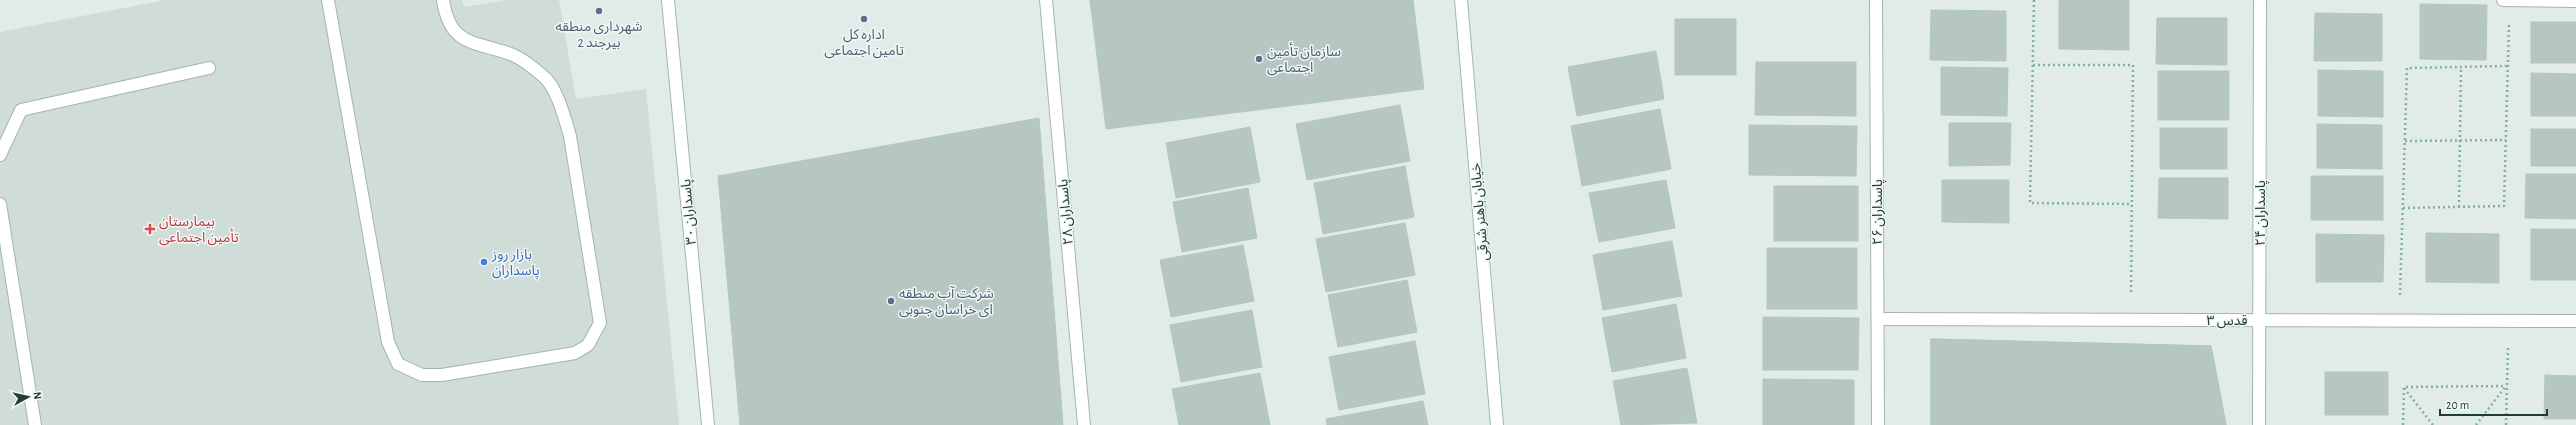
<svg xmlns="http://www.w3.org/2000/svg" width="2576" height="425" viewBox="0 0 2576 425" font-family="'Alegreya Sans','Noto Sans Arabic',sans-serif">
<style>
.built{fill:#cfdcd7}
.building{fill:#b6c7c1;stroke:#b3c6c0}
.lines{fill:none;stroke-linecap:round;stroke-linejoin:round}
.lane-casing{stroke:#a4b4b0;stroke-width:14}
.street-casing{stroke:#a4b4b0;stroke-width:14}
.secondary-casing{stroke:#9fb8b2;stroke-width:14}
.path{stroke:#80b1a6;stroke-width:2.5;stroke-dasharray:2 3;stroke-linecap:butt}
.lane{stroke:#fff;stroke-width:12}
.street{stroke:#fff;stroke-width:12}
.secondary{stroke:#fff;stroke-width:12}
.service-dot{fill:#5c6f8a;stroke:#f2f8f6;stroke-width:1.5}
.health-dot{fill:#e0444e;stroke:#f2f8f6;stroke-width:1.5}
.shop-dot{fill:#3f7fe0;stroke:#f2f8f6;stroke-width:1.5}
.labels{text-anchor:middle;stroke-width:3;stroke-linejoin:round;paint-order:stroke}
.service-label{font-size:14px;fill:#4e5e75;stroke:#f2f8f6}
.street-label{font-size:14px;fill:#213d38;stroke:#f2f8f6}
.health-label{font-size:14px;fill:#be3a42;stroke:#f2f8f6;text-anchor:start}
.shop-label{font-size:14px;fill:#366cbe;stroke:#f2f8f6;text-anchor:start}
</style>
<rect width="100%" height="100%" fill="#e1ece8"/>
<path class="built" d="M 165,0 L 462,0 L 464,7 L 508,0 L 559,0 L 576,99 L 646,89 L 679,425 L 0,425 L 0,32 Z"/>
<g class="building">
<path d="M 1090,0 L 1252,0 L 1257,29 L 1326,17 L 1323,0 L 1413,0 L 1424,89 L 1106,129 Z"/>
<path d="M 1252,0 L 1323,0 L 1326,17 L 1257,29 Z"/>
<path d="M 2059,0 L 2129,0 L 2129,50 L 2059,49 Z"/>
<path d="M 2420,4 L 2487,5 L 2486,60 L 2420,59 Z"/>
<path d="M 1931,10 L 2006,11 L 2006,61 L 1930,60 Z"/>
<path d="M 2315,13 L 2382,14 L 2382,61 L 2314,61 Z"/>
<path d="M 2157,18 L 2227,18 L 2227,65 L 2156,64 Z"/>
<rect x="1675" y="19" width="61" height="56"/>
<rect x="2531" y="22" width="45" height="41"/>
<path d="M 1656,51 L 1664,99 L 1577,116 L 1568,67 Z"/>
<path d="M 1756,62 L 1856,62 L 1856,116 L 1755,115 Z"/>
<path d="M 1941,67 L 2008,68 L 2007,116 L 1941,115 Z"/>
<path d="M 2318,70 L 2383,71 L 2383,117 L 2318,116 Z"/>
<rect x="2158" y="71" width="71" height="49"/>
<path d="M 2531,73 L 2576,74 L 2576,116 L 2531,116 Z"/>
<path d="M 1400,105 L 1410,161 L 1307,180 L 1296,124 Z"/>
<path d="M 1660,109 L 1671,169 L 1582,186 L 1571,126 Z"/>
<path d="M 1039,118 L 1063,425 L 740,425 L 718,176 Z"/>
<path d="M 1949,123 L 2011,123 L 2010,165 L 1949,166 Z"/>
<path d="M 2317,124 L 2382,125 L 2382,169 L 2317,168 Z"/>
<path d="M 1749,125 L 1857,126 L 1856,176 L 1749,175 Z"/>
<path d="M 1250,127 L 1260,182 L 1176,198 L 1166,143 Z"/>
<rect x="2160" y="128" width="67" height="41"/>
<rect x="2531" y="129" width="45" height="37"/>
<path d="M 1405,166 L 1414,217 L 1323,234 L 1314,183 Z"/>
<path d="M 2526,174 L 2576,174 L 2576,219 L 2525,218 Z"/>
<rect x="2311" y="176" width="72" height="44"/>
<path d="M 2159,178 L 2228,178 L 2228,219 L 2158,218 Z"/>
<path d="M 1666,180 L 1675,228 L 1599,242 L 1589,193 Z"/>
<path d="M 1942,180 L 2009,180 L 2009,223 L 1942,222 Z"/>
<rect x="1774" y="186" width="84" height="55"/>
<path d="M 1248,188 L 1257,238 L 1182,252 L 1173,202 Z"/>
<path d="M 1405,223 L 1415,275 L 1326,292 L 1316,239 Z"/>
<rect x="2531" y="229" width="45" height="51"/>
<path d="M 2426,233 L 2499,234 L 2499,283 L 2426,282 Z"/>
<path d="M 2316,234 L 2384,235 L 2383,282 L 2316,282 Z"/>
<path d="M 1672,241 L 1682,296 L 1603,310 L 1593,255 Z"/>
<path d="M 1243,245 L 1254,301 L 1171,317 L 1160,260 Z"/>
<rect x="1767" y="248" width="90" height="61"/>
<path d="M 1407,280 L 1417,332 L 1338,347 L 1328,295 Z"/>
<path d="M 1676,304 L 1686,358 L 1612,372 L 1602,318 Z"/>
<path d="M 1252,310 L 1262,367 L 1181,382 L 1170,325 Z"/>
<path d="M 1763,317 L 1859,318 L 1858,370 L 1763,370 Z"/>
<path d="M 1931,339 L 2211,346 L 2226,425 L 1931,425 Z"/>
<path d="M 1931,339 L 2211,346 L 2226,425 L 1931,425 Z"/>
<path d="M 1415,341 L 1425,394 L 1339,410 L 1329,357 Z"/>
<path d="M 1687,368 L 1697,423 L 1621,425 L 1613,381 Z"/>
<rect x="2325" y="372" width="63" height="43"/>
<path d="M 1260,373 L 1270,425 L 1179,425 L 1172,389 Z"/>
<path d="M 2545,375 L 2576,376 L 2576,419 L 2544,419 Z"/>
<path d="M 1763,379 L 1854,380 L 1854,425 L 1763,425 Z"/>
<path d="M 1423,401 L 1428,425 L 1327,425 L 1326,419 Z"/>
</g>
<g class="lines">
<g class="lane-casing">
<g id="lane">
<path d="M 328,0 L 388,342 L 398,364 L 422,375 L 442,375 L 575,353 L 588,345 L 600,323 L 570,136 C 565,119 557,87 543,76 C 535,69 522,59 513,55 C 477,41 450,48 443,0"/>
<path d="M 0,155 L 21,110 L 209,68"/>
<path d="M 0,204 L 35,425"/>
</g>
</g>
<g class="street-casing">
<g id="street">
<path d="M 668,0 L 708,425"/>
<path d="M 1046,0 L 1084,425"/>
<path d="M 1876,0 L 1878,425"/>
<path d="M 2503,0 L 2576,1"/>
<path d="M 1878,319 L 2576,321"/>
<path d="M 2259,425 L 2260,0"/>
</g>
</g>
<g class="secondary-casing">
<path id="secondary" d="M 1461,0 L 1497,425"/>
</g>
<g class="path">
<path d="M 2034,0 L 2030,203 L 2132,204"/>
<path d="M 2033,65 L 2133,65 L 2131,295"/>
<path d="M 2405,141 L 2506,140"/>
<path d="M 2459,207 L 2461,67"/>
<path d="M 2403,208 L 2504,206 L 2509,24"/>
<path d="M 2400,295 L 2407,68 L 2508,66"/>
<path d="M 2404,388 L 2433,425"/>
<path d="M 2403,425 L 2404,387 L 2506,386"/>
<path d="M 2476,425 L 2506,386"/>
<path d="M 2506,425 L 2508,346"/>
</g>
<use href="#lane" class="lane"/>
<use href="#street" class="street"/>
<use href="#secondary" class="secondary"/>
</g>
<g class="service-dot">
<circle cx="599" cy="11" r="4"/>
<circle cx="864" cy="19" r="4"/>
<circle cx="1259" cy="59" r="4"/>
<circle cx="891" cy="301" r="4"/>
</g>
<path class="health-dot" d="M148 223h4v4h4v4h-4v4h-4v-4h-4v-4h4z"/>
<circle class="shop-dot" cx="484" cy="262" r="4"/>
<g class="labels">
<g class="service-label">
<text x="599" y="31">شهرداری منطقه<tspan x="599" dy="16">2 بیرجند</tspan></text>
<text x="864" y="39">اداره کل<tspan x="864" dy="16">تامین اجتماعی</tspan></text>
<text x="1267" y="56" text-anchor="start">سازمان تأمین<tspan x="1267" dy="16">اجتماعی</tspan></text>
<text x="899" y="298" text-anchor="start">شرکت آب منطقه<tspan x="899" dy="16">ای خراسان جنوبی</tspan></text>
</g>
<g class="street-label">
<text transform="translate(688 212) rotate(-95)" y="5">پاسداران ۳۰</text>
<text transform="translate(1065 212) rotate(-95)" y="5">پاسداران ۲۸</text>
<text transform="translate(1479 212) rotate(-95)" y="5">خیابان باهنر شرقی</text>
<text transform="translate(1877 212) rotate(-90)" y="5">پاسداران ۲۶</text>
<text transform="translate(2260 213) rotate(-90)" y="5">پاسداران ۲۴</text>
<text x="2227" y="325">قدس ۳</text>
</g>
<g class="health-label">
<text x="159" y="226">بیمارستان<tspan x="159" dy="16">تأمین اجتماعی</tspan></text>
</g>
<g class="shop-label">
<text x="492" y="259">بازار روز<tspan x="492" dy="16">پاسداران</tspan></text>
</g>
</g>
<g transform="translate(28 397) rotate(82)" stroke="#f2f8f6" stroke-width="3" paint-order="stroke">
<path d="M0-3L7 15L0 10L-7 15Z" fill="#213d38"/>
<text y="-6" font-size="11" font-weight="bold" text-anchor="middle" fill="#213d38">N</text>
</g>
<path d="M2440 409v6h107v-6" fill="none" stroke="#213d38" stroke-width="2"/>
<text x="2446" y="409" font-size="12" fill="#213d38" stroke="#f2f8f6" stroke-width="3" paint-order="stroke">20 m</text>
</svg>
